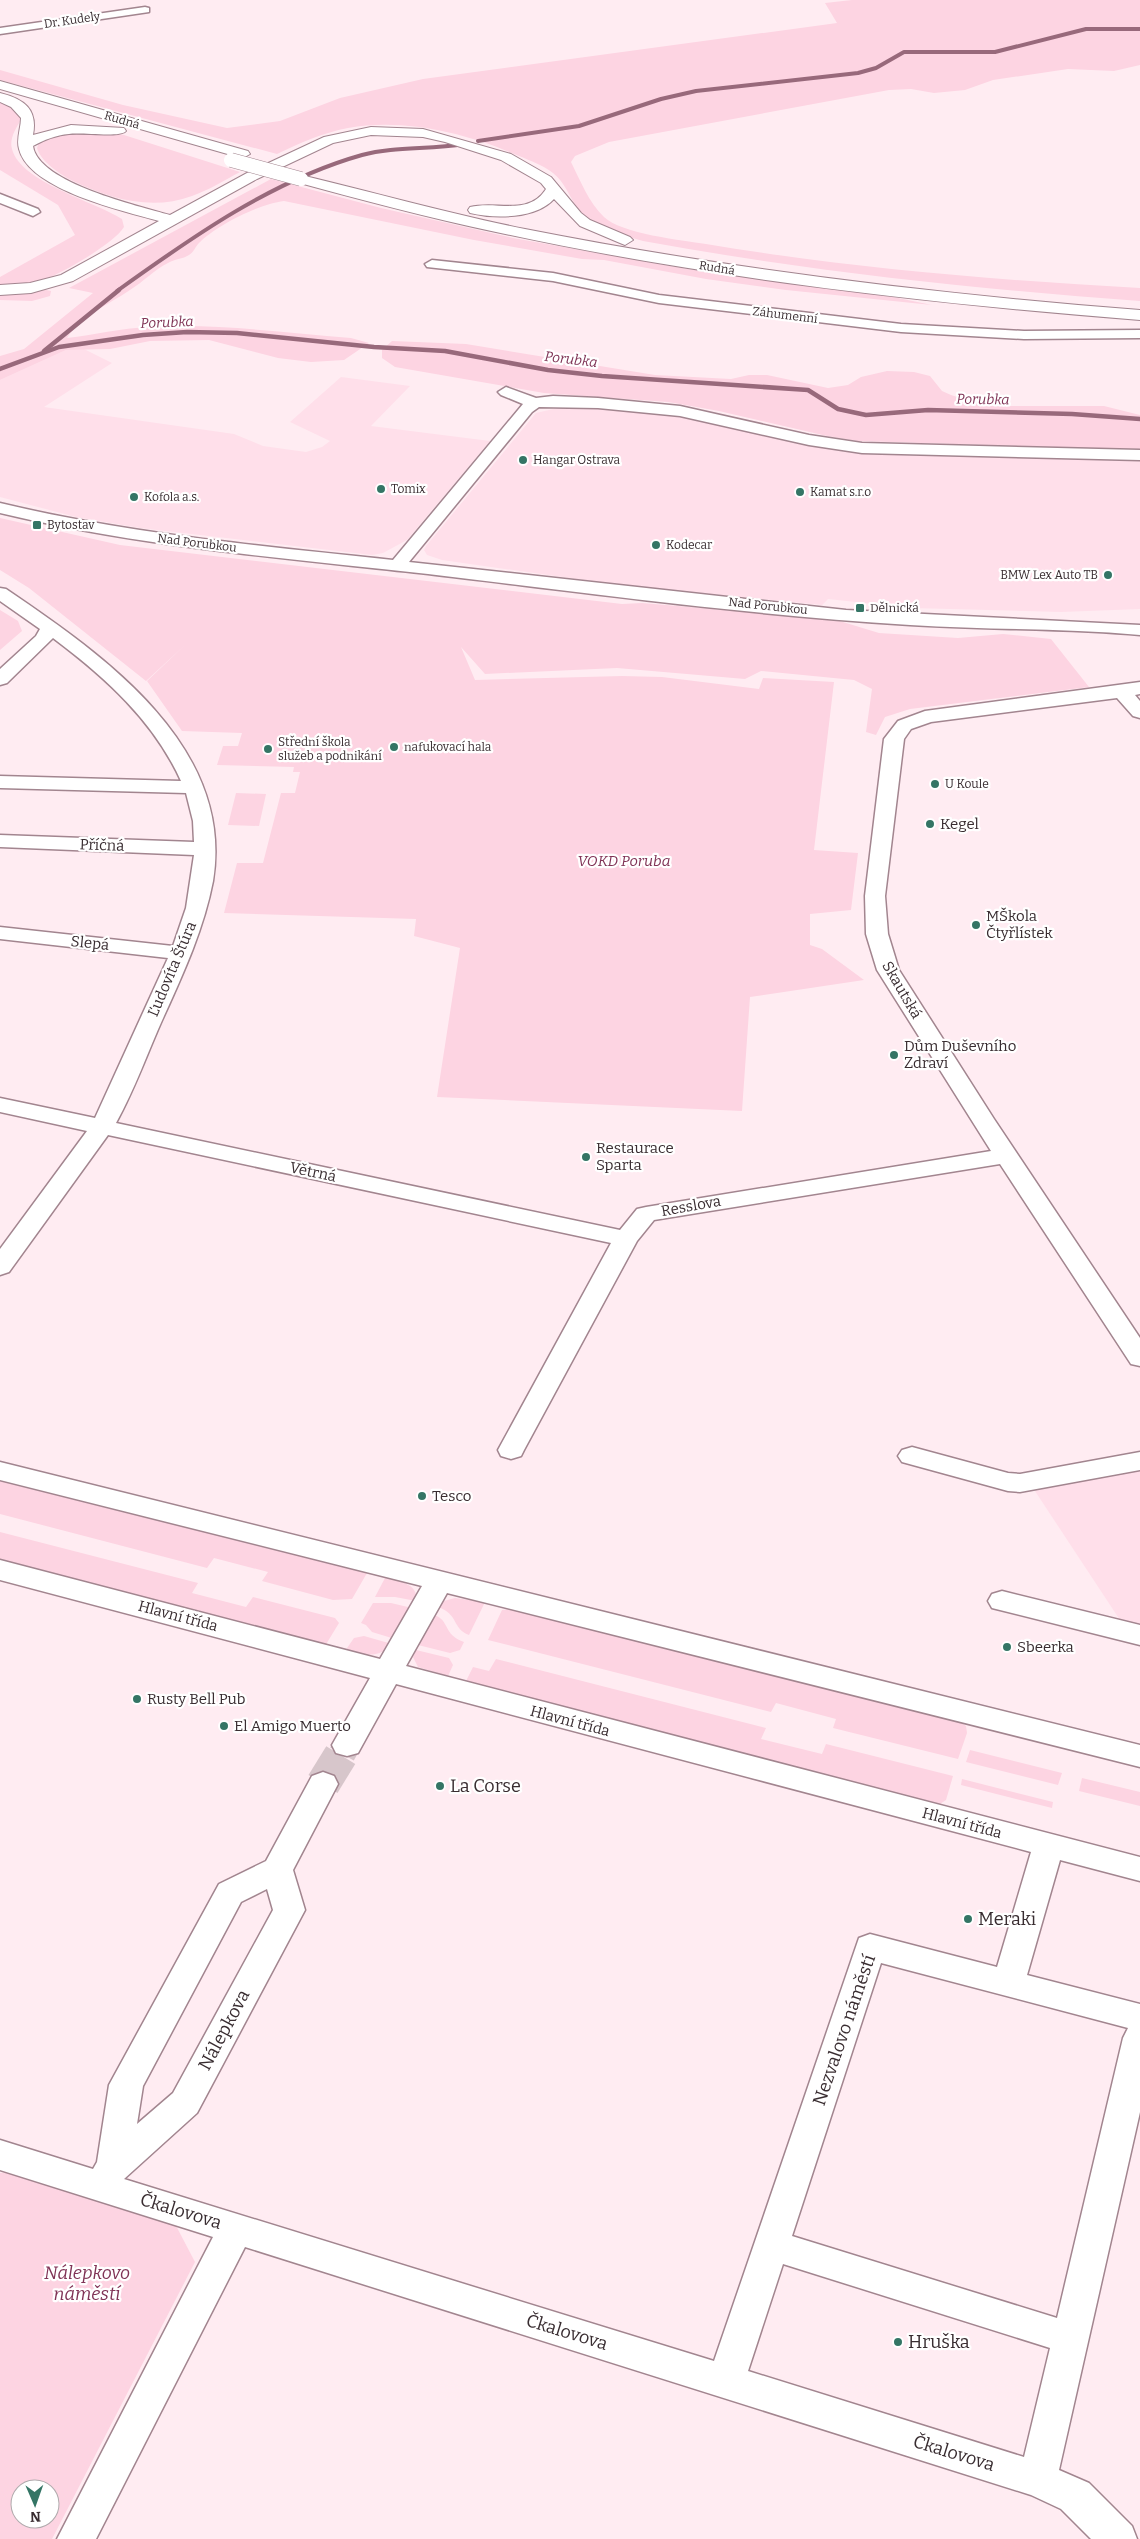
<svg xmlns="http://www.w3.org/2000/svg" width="1140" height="2539" viewBox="0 0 1140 2539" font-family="Bitter,serif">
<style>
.built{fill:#ffdfea}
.green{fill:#fdd4e2;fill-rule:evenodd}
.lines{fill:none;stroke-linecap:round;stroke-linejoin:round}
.stream-far1{stroke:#98697b;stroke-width:4}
.stream{stroke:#98697b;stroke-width:4.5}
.minor-tunnel-far1{stroke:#d7c6cb;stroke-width:27;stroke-dasharray:27 13;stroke-linecap:butt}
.minor-tunnel{stroke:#d7c6cb;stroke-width:34;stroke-dasharray:34 17;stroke-linecap:butt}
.minor-casing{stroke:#a2858f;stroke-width:3}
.highway-casing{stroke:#a2858f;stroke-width:2}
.minor{fill:#fff;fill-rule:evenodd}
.highway{fill:#fff;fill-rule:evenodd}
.highway-bridge-casing{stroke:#a2858f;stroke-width:15;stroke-linecap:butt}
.highway-bridge{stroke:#fff;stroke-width:14}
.poi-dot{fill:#347565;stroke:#fff;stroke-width:2}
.labels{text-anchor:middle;stroke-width:4.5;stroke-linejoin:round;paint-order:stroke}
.far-street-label{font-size:12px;fill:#392d31;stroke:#fff}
.far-poi-label{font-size:12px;fill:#392d31;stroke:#fff;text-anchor:start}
.far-water-label{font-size:14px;font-style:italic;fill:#7f3355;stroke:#fff}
.poi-label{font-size:15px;fill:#392d31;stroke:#fff;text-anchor:start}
.street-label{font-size:15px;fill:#392d31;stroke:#fff}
.park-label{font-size:15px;font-style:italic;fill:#803356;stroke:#fff}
.near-poi-label{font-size:18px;fill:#392d31;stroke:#fff;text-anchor:start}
.near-street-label{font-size:18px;fill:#392d31;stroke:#fff}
.near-park-label{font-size:18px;font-style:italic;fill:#803356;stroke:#fff}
</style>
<rect width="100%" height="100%" fill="#ffecf2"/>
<g class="built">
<path d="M 84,349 L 112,363 L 44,407 L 234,434 L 263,446 L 306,452 L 322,447 L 330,441 L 290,422 L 341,377 L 410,386 L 371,426 L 490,441 L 407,540 L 383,553 L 372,555 L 140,528 L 76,517 L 0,497 L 0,380 L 66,350 Z"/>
<path d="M 562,407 L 636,411 L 697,420 L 803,445 L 860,454 L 1140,461 L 1140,609 L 1061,612 L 911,608 L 828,599 L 822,605 L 611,584 L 442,560 L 427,555 L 424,550 L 426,546 L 536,413 Z"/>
<path d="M 1140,1467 L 1140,1625 L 1120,1620 L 1033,1488 Z"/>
</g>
<g class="green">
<path d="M 852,0 L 1140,0 L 1140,65 L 1114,71 L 1068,69 L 993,80 L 965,90 L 934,93 L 911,89 L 889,90 L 609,142 L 575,156 L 571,162 C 580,180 589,203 604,217 C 622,234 681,240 706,244 C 849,268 995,280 1140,288 L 1140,301 C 974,289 807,271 643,241 C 621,234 593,229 579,210 C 569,197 565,182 553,173 C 543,165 531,161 519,156 C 466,133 405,118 348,128 C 322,133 300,143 277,154 L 0,80 L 0,70 L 123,105 L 227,128 L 280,121 L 340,98 L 423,79 L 837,23 L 825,3 Z"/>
<path d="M 0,101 L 17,111 L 21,120 C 16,128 9,139 12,149 C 20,182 96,202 122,219 L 124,227 C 115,242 68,270 50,277 C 35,283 17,284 0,285 L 0,277 L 75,235 L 58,205 L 0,170 Z"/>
<path d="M 110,132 L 124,135 L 240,172 C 225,180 209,190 192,196 C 152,211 110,199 73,181 C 61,175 41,162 37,148 L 40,140 L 52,134 Z"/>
<path d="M 271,179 L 381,208 L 513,238 L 687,269 L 893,297 L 932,305 L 786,290 L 706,279 L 604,260 L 582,259 L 474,240 L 284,201 C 259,204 217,225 199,243 C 195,247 194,252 189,255 C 183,259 174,259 168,263 C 154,270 143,282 130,290 C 108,305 82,315 67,338 C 94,335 121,328 149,327 C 217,323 284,333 351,338 L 369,343 L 344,360 L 311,362 L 278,358 L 209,340 L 150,341 L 110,349 L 66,350 L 0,380 L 0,356 L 24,349 L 93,293 L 69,288 Z"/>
<path d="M 46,290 L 51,291 L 50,296 L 32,301 L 0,300 L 0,293 Z"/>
<path d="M 392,341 L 466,344 L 655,375 L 731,379 L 749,375 L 767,375 L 828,388 L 848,385 L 861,377 L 887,371 L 914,372 L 930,376 L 942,391 L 951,395 L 985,406 L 1104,406 L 1140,415 L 1140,450 L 857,441 L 827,436 L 719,411 L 668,402 L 544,393 L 395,367 L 382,358 L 382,350 Z"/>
<path d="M 0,518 L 120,545 L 622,604 L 642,603 L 833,619 L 879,633 L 958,638 L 1003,634 L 1051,639 L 1089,687 L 910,709 L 885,717 L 876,735 L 866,732 L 872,689 L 854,680 L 761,671 L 745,679 L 617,668 L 485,674 L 461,647 L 475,680 L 622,676 L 662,677 L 759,689 L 763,678 L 834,682 L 814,850 L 858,853 L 851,910 L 810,914 L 810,945 L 822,949 L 864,980 L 750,997 L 742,1111 L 437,1097 L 460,948 L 414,936 L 416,919 L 224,913 L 237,863 L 263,863 L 281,793 L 295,793 L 300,772 L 293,772 L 294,767 L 217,765 L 223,746 L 238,746 L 242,733 L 182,731 L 147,681 L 185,645 L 146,681 L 29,588 L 0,570 Z"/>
<path d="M 0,610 L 18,621 L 22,631 L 0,650 Z"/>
<path d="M 236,793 L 266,794 L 259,826 L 228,825 Z"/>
<path d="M 0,1481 L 367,1573 L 352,1599 L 333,1600 L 262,1581 L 268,1572 L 214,1558 L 207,1568 L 0,1514 Z"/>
<path d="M 0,1532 L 198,1583 L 192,1593 L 246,1607 L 253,1597 L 335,1618 L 339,1623 L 325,1646 L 0,1561 Z"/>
<path d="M 385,1578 C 398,1581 419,1583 416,1601 L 395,1597 L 375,1597 Z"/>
<path d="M 455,1598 L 485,1602 L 469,1635 C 452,1629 459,1614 438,1607 L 444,1601 Z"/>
<path d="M 373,1603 L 391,1603 L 412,1608 L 395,1639 L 372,1632 L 366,1625 L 361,1623 Z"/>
<path d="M 510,1609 L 960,1722 L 966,1726 L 967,1733 L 958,1759 L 833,1728 L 836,1719 L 776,1703 L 771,1712 L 488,1640 L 502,1610 Z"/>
<path d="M 434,1615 C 450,1620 443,1635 464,1642 L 460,1650 L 450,1653 L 418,1645 Z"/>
<path d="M 364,1636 L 392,1644 C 379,1659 363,1655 345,1651 L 354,1638 Z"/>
<path d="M 416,1650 L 449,1658 L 453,1665 L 448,1676 L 418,1667 L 413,1657 Z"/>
<path d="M 496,1659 L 766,1728 L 761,1739 L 822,1754 L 826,1744 L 953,1776 L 946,1800 L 940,1804 L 466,1681 L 473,1667 L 489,1671 Z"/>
<path d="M 970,1750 L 1062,1773 L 1058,1785 L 966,1762 Z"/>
<path d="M 1082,1778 L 1140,1792 L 1140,1806 L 1079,1791 Z"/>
<path d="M 962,1779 L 1053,1802 L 1052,1808 L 961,1785 Z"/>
<path d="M 16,2171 L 173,2220 L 195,2262 L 52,2539 L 0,2539 L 0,2173 ZM 20,2489 L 50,2489 L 50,2519 L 20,2519 Z"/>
</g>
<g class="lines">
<g class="stream-far1">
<path d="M 478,141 L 579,126 L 661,99 L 696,91 L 858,73 L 876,68 L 904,52 L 995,52 L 1086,29 L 1140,29"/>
<path d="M 117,291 C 192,237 273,180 362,155 C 395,146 430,150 464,144"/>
</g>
<g class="stream">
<path d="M 44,351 L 119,290"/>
<path d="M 0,369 L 59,347 L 143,335 L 187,332 L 237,333 L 374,347 L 445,351 L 548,370 L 602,376 L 808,390 L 838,409 L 866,415 L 928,410 L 1072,414 L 1140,419"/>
</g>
<path class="minor-tunnel-far1" d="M 342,1754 L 347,1745"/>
<path class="minor-tunnel" d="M 323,1784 L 342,1753"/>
<g class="minor-casing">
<g id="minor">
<path d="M 145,7 L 149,8 L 149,12 L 0,34 L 0,28 Z"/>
<path d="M 0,194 L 38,209 L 40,212 L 33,216 L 0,203 Z"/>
<path d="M 432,260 L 553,273 L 659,295 L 901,324 L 1024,331 L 1140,330 L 1140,338 L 1024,339 L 901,332 L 659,303 L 553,281 L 427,267 L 425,264 Z"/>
<path d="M 506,387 L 536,398 L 553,396 L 598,398 L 680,406 L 809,435 L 862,443 L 1140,450 L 1140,460 L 862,453 L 809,445 L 680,416 L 598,408 L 539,407 L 532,412 L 409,562 L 846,610 L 1140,625 L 1140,635 C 1063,628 986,630 910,625 C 748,615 588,593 428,574 C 284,558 141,547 0,513 L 0,503 C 129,534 261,546 393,560 L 523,404 L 501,395 L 498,392 Z"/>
<path d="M 0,588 L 6,589 C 103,655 235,746 213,881 C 204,928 184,972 164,1016 C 148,1051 135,1089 116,1123 L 620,1230 L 637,1209 L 646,1207 L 991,1151 L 877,970 L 866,934 L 865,896 L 884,739 L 898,721 L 925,711 L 1140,682 L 1140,694 L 1135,695 L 1140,701 L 1140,718 L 1133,716 L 1117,698 L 931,722 L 911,729 L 904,739 L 885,896 L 888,934 L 899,970 L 994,1119 L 1140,1338 L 1140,1366 L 1131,1364 L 1000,1164 L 654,1220 L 637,1241 L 524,1450 L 521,1456 L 511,1459 L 501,1456 L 498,1450 L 611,1243 L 108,1135 L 9,1272 L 0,1275 L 0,1249 L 87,1131 L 0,1112 L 0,1098 L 95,1118 L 168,958 L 0,939 L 0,927 L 173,946 L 186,908 L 194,855 L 0,847 L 0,835 L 194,842 L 193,821 L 186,793 L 0,788 L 0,776 L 181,781 C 154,721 105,677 53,638 L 7,683 L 0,685 L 0,669 L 36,636 L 40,629 L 0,601 Z"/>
<path d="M 912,1447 L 1008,1473 L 1020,1474 L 1140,1452 L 1140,1470 L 1020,1492 L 1008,1491 L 902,1462 L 898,1456 L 902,1450 Z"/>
<path d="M 0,1462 L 1140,1745 L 1140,1767 L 447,1593 L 406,1666 L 1140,1857 L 1140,1881 L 1060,1860 L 1027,1975 L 1140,2004 L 1140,2112 L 1059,2470 L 1089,2483 L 1132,2526 L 1137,2539 L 1091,2539 L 1061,2509 L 1031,2495 L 245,2247 L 96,2539 L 57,2539 L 213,2237 L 0,2170 L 0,2140 L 93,2169 L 97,2162 L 109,2085 L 219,1884 L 266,1861 L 312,1776 L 323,1772 L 334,1776 L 338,1784 L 293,1870 L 305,1910 L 197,2113 L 124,2179 L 714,2361 L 859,1938 L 870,1934 L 997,1967 L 1031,1852 L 396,1684 L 358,1753 L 347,1756 L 336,1753 L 332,1745 L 370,1678 L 0,1580 L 0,1560 L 380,1659 L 422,1586 L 0,1480 ZM 267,1889 L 273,1910 L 173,2093 L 137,2124 L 143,2086 L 241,1902 ZM 881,1963 L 1128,2028 L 1123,2038 L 1057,2318 L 792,2236 ZM 783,2264 L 1050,2348 L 1024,2457 L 748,2371 Z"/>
<path d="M 1002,1591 L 1140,1625 L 1140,1645 L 992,1608 L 988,1601 L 992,1594 Z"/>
</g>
</g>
<g class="highway-casing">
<g id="highway">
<path d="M 0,81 L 248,151 L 250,154 L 243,158 L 238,157 L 0,89 Z"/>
<path d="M 0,93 C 24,99 38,109 33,135 L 71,125 L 124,128 L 126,131 C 121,138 81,132 69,134 C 56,135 44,140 33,146 C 38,183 139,206 170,215 L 247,173 L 324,137 L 371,127 L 423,129 L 511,154 L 551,177 L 581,213 L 590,220 L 630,237 L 633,240 L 625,245 L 620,243 L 580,226 L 554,199 C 536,219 495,219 470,213 L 468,210 L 470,207 C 496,200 528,217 546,189 L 541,183 L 501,160 L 445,142 L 423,137 L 371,135 L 333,143 L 257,179 L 73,281 L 31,293 L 0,295 L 0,285 L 30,283 L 61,275 L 159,221 C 124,211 29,190 19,149 C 16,139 21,128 21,118 L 11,107 L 0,102 Z"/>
<path d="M 301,175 C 376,193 450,214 525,229 C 728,269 934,294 1140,310 L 1140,320 C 924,303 708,278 496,232 C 429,218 362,200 296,182 L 294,179 Z"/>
</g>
</g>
<use href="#minor" class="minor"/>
<use href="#highway" class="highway"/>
<g class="highway-bridge-casing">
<path id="highway-bridge" d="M 231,160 L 301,179"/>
</g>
<use href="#highway-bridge" class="highway-bridge"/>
</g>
<g class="poi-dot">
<circle cx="523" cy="460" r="5"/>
<circle cx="381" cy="489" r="5"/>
<circle cx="800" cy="492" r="5"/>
<circle cx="134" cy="497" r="5"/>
<rect x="32" y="520" width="10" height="10" rx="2.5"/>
<circle cx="656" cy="545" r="5"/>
<circle cx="1108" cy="575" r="5"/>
<rect x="855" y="603" width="10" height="10" rx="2.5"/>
<circle cx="394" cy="747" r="5"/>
<circle cx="268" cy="749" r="5"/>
<circle cx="935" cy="784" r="5"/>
<circle cx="930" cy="824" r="5"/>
<circle cx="976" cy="925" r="5"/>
<circle cx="894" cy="1055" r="5"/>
<circle cx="586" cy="1157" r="5"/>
<circle cx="422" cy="1496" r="5"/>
<circle cx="1007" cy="1647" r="5"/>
<circle cx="137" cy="1699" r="5"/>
<circle cx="224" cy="1726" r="5"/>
<circle cx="440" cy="1786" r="5"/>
<circle cx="968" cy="1919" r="5"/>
<circle cx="898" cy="2342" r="5"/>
</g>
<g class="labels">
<g class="far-street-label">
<text transform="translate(72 20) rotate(-8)" y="4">Dr. Kudely</text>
<text transform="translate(122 120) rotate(16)" y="4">Rudná</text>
<text transform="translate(717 268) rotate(9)" y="4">Rudná</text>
<text transform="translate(785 315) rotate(7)" y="4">Záhumenní</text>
<text transform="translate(197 543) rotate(7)" y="4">Nad Porubkou</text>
<text transform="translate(768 606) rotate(6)" y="4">Nad Porubkou</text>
</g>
<g class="far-poi-label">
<text x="533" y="464">Hangar Ostrava</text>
<text x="391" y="493">Tomix</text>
<text x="810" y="496">Kamat s.r.o</text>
<text x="144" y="501">Kofola a.s.</text>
<text x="47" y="529">Bytostav</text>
<text x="666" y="549">Kodecar</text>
<text x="1098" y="579" text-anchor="end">BMW Lex Auto TB</text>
<text x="870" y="612">Dělnická</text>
<text x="278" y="746">Střední škola<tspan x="278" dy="14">služeb a podnikání</tspan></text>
<text x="404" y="751">nafukovací hala</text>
<text x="945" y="788">U Koule</text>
</g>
<g class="far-water-label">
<text transform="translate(167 322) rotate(-2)" y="5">Porubka</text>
<text transform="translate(571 359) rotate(7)" y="5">Porubka</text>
<text transform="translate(983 399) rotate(1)" y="5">Porubka</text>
</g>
<g class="poi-label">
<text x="940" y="829">Kegel</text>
<text x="986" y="921">MŠkola<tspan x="986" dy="17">Čtyřlístek</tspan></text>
<text x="904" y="1051">Dům Duševního<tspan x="904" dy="17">Zdraví</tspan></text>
<text x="596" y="1153">Restaurace<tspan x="596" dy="17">Sparta</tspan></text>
<text x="432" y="1501">Tesco</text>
<text x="1017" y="1652">Sbeerka</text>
<text x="147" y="1704">Rusty Bell Pub</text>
<text x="234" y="1731">El Amigo Muerto</text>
</g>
<g class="street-label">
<text transform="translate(102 845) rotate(2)" y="5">Příčná</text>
<text transform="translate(90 943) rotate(6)" y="5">Slepá</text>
<text transform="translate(172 969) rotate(-67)" y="5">Ľudovíta Štúra</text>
<text transform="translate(902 990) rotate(60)" y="5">Skautská</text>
<text transform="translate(313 1172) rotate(12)" y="5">Větrná</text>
<text transform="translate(691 1206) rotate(-10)" y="5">Resslova</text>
<text transform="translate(178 1616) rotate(15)" y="5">Hlavní třída</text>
<text transform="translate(570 1721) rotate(15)" y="5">Hlavní třída</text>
<text transform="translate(962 1823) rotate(15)" y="5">Hlavní třída</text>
</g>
<g class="park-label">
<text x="624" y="866">VOKD Poruba</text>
</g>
<g class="near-poi-label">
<text x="450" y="1792">La Corse</text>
<text x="978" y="1925">Meraki</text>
<text x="908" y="2348">Hruška</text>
</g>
<g class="near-street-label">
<text transform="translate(224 2030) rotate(-62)" y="6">Nálepkova</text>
<text transform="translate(844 2030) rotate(-71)" y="6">Nezvalovo náměstí</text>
<text transform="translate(181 2211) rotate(17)" y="6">Čkalovova</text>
<text transform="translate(567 2332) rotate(17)" y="6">Čkalovova</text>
<text transform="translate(954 2453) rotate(17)" y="6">Čkalovova</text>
</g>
<g class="near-park-label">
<text x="87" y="2279">Nálepkovo<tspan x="87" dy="21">náměstí</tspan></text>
</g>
</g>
<g transform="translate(35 2504) rotate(178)"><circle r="24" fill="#ffffff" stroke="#b0abad"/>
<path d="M0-4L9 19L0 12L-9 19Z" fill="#347565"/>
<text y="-8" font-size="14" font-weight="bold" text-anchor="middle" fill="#392d31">N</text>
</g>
</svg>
